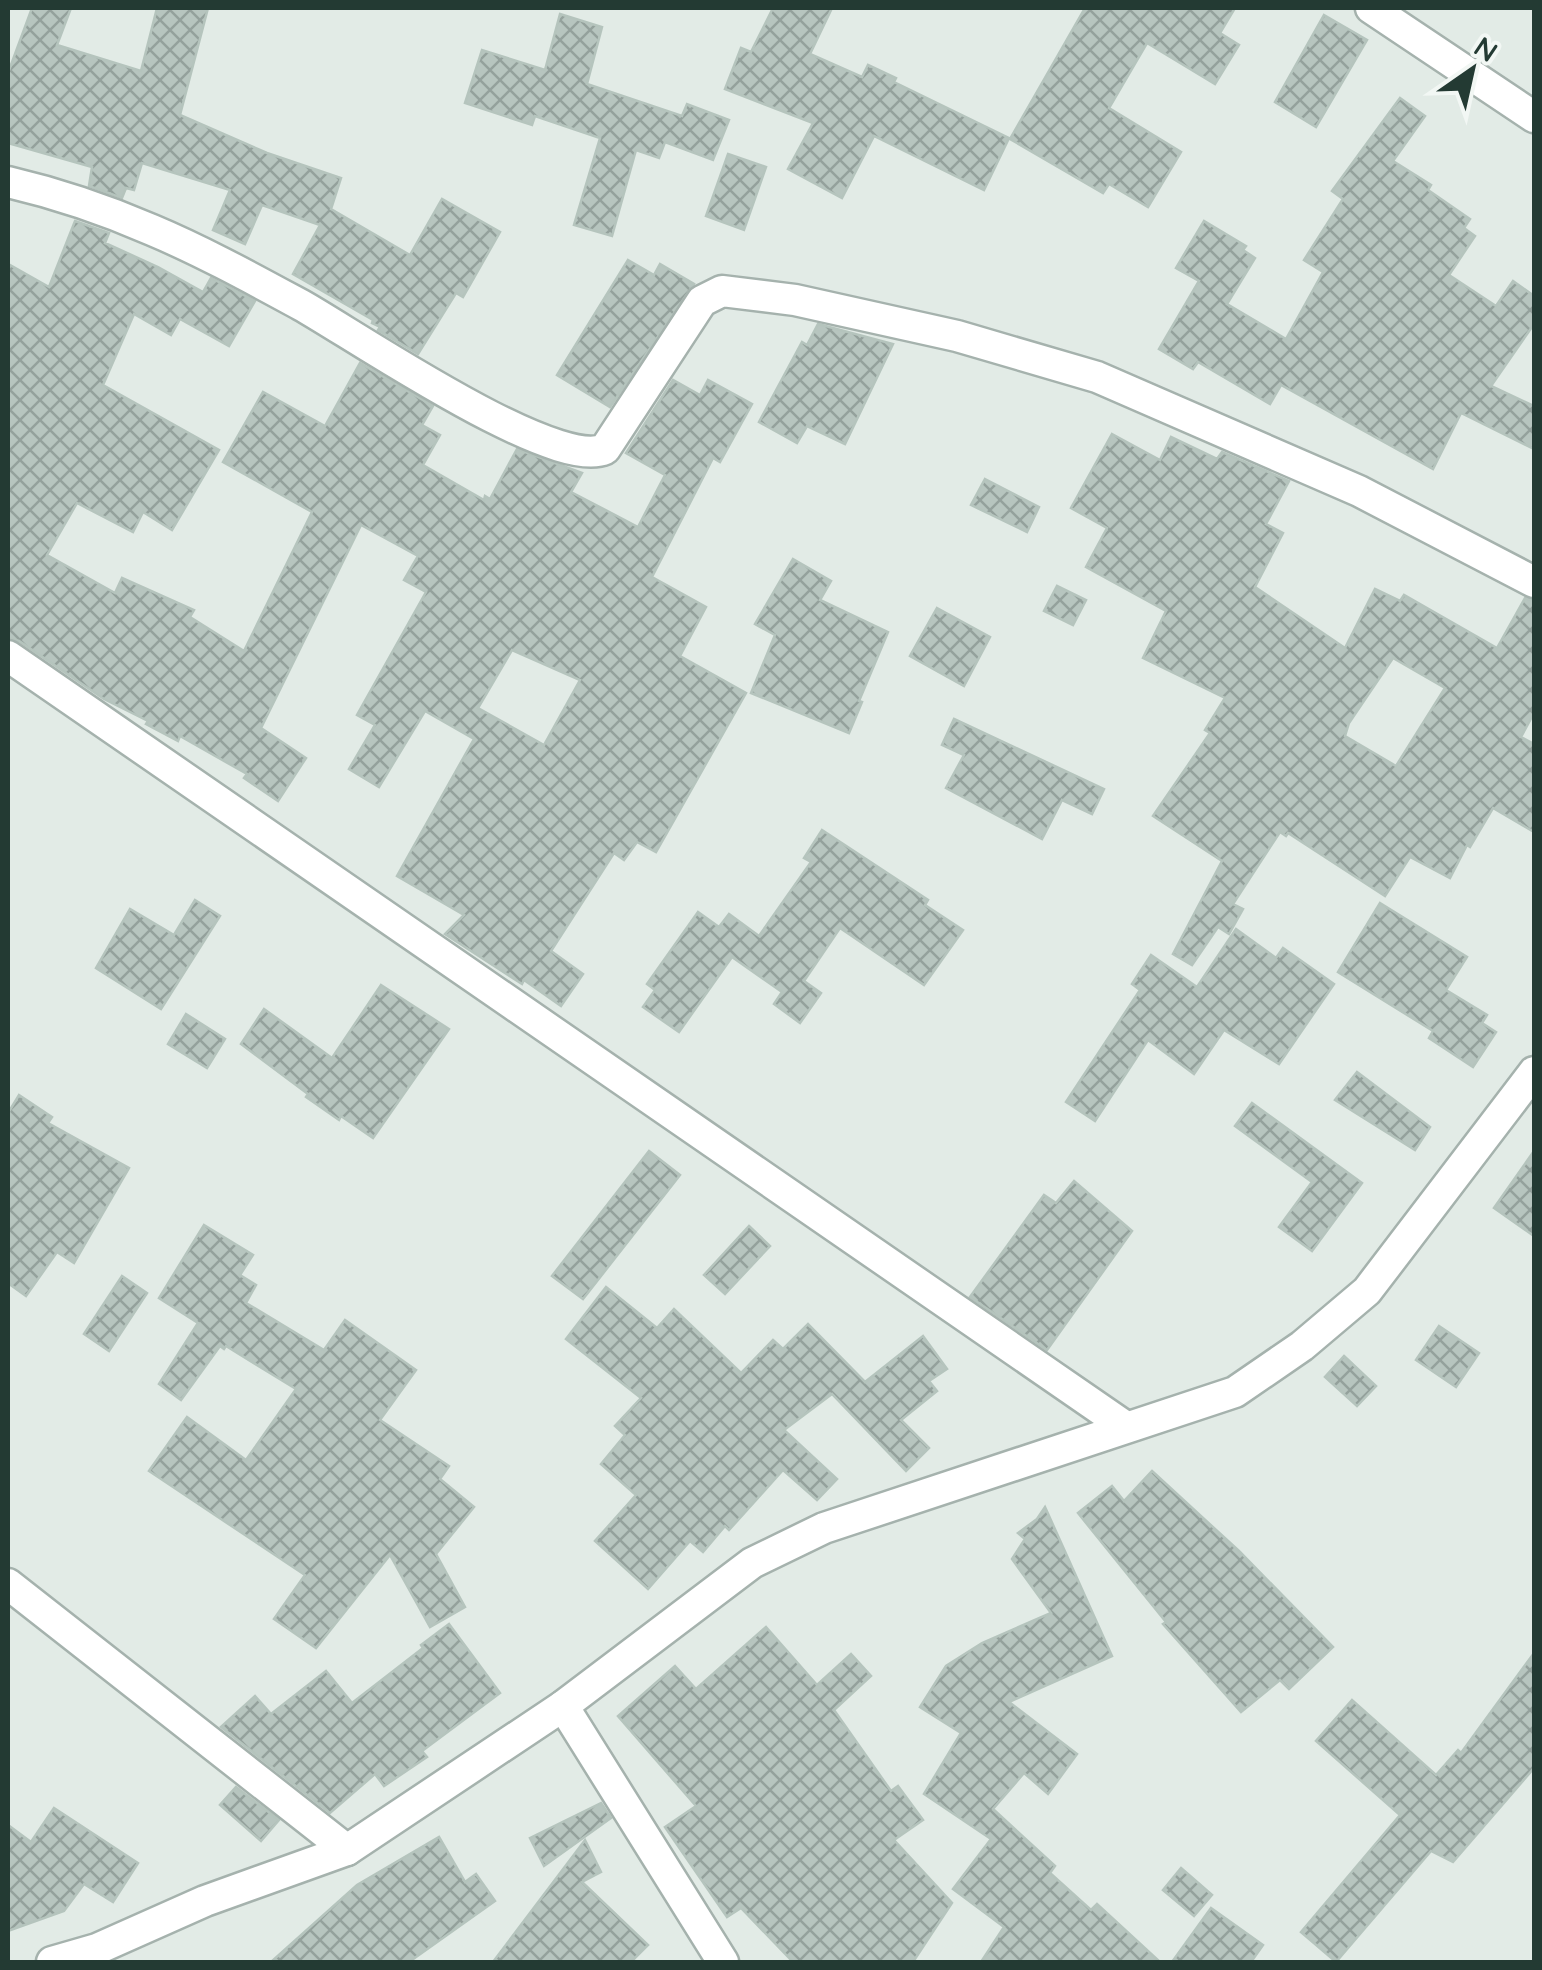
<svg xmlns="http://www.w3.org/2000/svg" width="1542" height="1970" viewBox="0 0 1542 1970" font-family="Quicksand,sans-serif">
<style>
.building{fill:url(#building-cross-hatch);stroke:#b5c4bd;stroke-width:2.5;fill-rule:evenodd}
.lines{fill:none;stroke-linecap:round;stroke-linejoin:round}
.minor-casing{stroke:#a5b2ad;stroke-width:35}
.minor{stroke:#fff;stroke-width:30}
</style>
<defs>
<pattern id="building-cross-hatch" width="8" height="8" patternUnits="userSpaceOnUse" patternTransform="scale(2.5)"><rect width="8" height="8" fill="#b7c5bf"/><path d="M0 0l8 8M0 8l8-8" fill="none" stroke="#94a19c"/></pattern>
</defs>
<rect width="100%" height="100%" fill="#e2ebe6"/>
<g class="building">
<path d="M 32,8 L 71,8 L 57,45 L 141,71 L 157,8 L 208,8 L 180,115 L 267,153 L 341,178 L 331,209 L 410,255 L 442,199 L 500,232 L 463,297 L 456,293 L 418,354 L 378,330 L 380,327 L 372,323 L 373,320 L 293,274 L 320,225 L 262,205 L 245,244 L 213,230 L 230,190 L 142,163 L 134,190 L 126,188 L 122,198 L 89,186 L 92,167 L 8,143 L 8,73 Z"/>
<path d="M 773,8 L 832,8 L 810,54 L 862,77 L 868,65 L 896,78 L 894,82 L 1009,138 L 984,190 L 874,136 L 842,198 L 788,169 L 813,123 L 725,89 L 741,48 L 751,52 Z"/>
<path d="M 1085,8 L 1235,8 L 1220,33 L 1239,45 L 1215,84 L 1147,43 L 1109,108 L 1181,152 L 1148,207 L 1109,184 L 1103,193 L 1010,139 Z"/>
<path d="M 560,14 L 602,27 L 587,84 L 682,116 L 687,104 L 729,120 L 713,160 L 665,142 L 659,158 L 636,150 L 612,236 L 574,225 L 600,138 L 535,116 L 532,125 L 465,103 L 482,50 L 545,70 Z"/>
<path d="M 1324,15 L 1367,40 L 1316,127 L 1275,102 Z"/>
<path d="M 1400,98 L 1425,116 L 1393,161 L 1431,185 L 1428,190 L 1470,219 L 1464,228 L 1475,236 L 1449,275 L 1496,306 L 1513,281 L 1534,296 L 1534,324 L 1491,386 L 1534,406 L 1534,449 L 1461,413 L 1433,469 L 1281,385 L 1270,404 L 1198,362 L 1193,369 L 1159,349 L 1199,281 L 1176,268 L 1204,221 L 1246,246 L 1243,250 L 1255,258 L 1227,304 L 1286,339 L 1323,272 L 1304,260 L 1343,199 L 1332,191 Z"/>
<path d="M 728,154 L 766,167 L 744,230 L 706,216 Z"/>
<path d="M 75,221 L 109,233 L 105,243 L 158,267 L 203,292 L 211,278 L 255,301 L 229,346 L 180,319 L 171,335 L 134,314 L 103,385 L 219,450 L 172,530 L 143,512 L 133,532 L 77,503 L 47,555 L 115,593 L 122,578 L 194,610 L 190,617 L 244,651 L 312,512 L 223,462 L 263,392 L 325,426 L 360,363 L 433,406 L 422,425 L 440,435 L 423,465 L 484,500 L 485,496 L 490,499 L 517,449 L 582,473 L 571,492 L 638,527 L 665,475 L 626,453 L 673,380 L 700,395 L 708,380 L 752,404 L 720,462 L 713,458 L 652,577 L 706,607 L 680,656 L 746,693 L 656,852 L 637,842 L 624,860 L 614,853 L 551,951 L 583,974 L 561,1006 L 524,980 L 522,984 L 445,934 L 464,915 L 397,876 L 474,739 L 425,711 L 379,787 L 349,769 L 375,725 L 357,715 L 426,592 L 404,580 L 418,556 L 361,525 L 261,728 L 306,758 L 278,801 L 244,778 L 247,774 L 180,736 L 178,741 L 146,724 L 148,721 L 104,699 L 19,641 L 8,638 L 8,264 L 49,287 ZM 512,650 L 580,680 L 544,745 L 478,708 Z"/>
<path d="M 628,260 L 654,275 L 660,264 L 694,284 L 610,407 L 557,375 Z"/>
<path d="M 818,324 L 893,344 L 845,444 L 807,426 L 797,443 L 759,422 L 802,342 L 807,345 Z"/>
<path d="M 1112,434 L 1160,460 L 1171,437 L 1217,459 L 1222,452 L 1289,481 L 1266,524 L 1283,533 L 1255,587 L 1345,648 L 1375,589 L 1400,601 L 1404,595 L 1497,648 L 1525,598 L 1534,601 L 1534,713 L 1521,737 L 1534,744 L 1534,832 L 1493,808 L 1470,847 L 1467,845 L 1450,878 L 1410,857 L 1385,896 L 1288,833 L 1286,836 L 1280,832 L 1233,904 L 1243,909 L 1229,934 L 1218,927 L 1192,965 L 1173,954 L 1222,861 L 1153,816 L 1210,733 L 1205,730 L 1225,698 L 1143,658 L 1166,611 L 1086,567 L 1107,528 L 1071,508 ZM 1393,658 L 1445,688 L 1396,766 L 1345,736 L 1349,723 Z"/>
<path d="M 985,479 L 1039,507 L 1027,532 L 971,505 Z"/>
<path d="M 793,559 L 831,581 L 820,600 L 888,632 L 859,701 L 862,702 L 849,733 L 751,693 L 775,635 L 755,624 Z"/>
<path d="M 1057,586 L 1086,600 L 1073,625 L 1044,611 Z"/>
<path d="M 937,608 L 990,637 L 964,686 L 910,656 Z"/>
<path d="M 954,719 L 1104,789 L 1092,814 L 1062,800 L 1042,839 L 946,788 L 964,755 L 942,745 Z"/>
<path d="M 822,830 L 928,900 L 925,905 L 963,930 L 924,985 L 840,928 L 804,981 L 821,993 L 800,1023 L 774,1004 L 782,992 L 732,957 L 679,1032 L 643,1007 L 655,990 L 647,984 L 698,912 L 719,927 L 729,914 L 759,936 L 811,862 L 804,858 Z"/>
<path d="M 195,900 L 220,916 L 161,1009 L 96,968 L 130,909 L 174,935 Z"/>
<path d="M 1380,903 L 1467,957 L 1446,990 L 1487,1015 L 1482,1023 L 1496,1032 L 1473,1067 L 1429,1038 L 1433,1031 L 1338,972 Z"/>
<path d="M 1236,929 L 1276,958 L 1283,948 L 1334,984 L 1279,1064 L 1224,1030 L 1194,1074 L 1148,1040 L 1095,1121 L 1066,1102 L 1140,990 L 1132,984 L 1151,955 L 1197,987 Z"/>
<path d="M 381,985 L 449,1029 L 373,1138 L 341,1116 L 339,1120 L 306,1097 L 308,1094 L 241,1044 L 264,1009 L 332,1058 Z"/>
<path d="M 186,1014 L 225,1039 L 207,1068 L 168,1044 Z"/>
<path d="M 1357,1072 L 1430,1127 L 1415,1150 L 1335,1100 Z"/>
<path d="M 19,1095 L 52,1117 L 48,1123 L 129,1168 L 74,1263 L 57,1252 L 26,1296 L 8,1283 L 8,1113 Z"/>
<path d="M 1252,1103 L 1362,1183 L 1312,1251 L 1279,1227 L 1312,1182 L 1235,1126 Z"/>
<path d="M 649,1151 L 680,1175 L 583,1299 L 552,1276 Z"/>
<path d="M 1534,1151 L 1534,1236 L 1494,1208 Z"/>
<path d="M 1074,1181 L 1132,1231 L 1047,1350 L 970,1297 L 1044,1195 L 1056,1203 Z"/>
<path d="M 204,1225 L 253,1255 L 240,1275 L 256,1285 L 246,1303 L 324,1350 L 345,1320 L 416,1370 L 380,1420 L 449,1466 L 440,1479 L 474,1507 L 436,1554 L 465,1607 L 430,1627 L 390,1555 L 316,1648 L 274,1619 L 305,1575 L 149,1471 L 187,1417 L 246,1460 L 296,1389 L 226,1346 L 224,1349 L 220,1346 L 181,1400 L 159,1384 L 198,1323 L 159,1298 Z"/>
<path d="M 749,1226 L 770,1246 L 725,1294 L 704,1275 Z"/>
<path d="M 122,1276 L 147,1293 L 109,1351 L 84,1334 Z"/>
<path d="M 606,1287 L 657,1328 L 674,1309 L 741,1373 L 773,1340 L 783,1349 L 808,1324 L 865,1382 L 923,1336 L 947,1369 L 929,1381 L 937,1391 L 901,1420 L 929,1448 L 906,1471 L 832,1394 L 784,1430 L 837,1479 L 817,1500 L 783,1470 L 729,1530 L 725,1526 L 703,1552 L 690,1541 L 648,1589 L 595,1541 L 636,1495 L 601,1464 L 625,1435 L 615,1426 L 641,1398 L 566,1339 Z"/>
<path d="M 1439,1326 L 1479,1353 L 1456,1387 L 1416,1360 Z"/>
<path d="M 1344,1356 L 1376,1386 L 1357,1406 L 1325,1377 Z"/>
<path d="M 1152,1471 L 1239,1551 L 1333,1647 L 1289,1689 L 1280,1680 L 1241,1712 L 1163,1624 L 1166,1622 L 1078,1513 L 1112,1486 L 1124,1501 Z"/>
<path d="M 1045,1507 L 1112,1656 L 1009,1702 L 1077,1754 L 1048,1794 L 1024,1773 L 993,1809 L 1055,1866 L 1050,1873 L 1091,1910 L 1097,1904 L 1160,1962 L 981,1962 L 1004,1927 L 953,1889 L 991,1839 L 924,1794 L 961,1733 L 920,1707 L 946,1666 L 982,1643 L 1051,1613 L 1012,1559 L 1025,1539 L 1018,1533 L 1037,1519 Z"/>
<path d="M 449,1624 L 500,1693 L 422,1751 L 427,1757 L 384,1786 L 375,1774 L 330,1813 L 221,1727 L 255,1696 L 271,1714 L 326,1671 L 352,1703 L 423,1648 L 421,1645 Z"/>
<path d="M 766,1627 L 817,1685 L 851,1654 L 871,1676 L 834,1710 L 891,1791 L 898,1786 L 923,1820 L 894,1840 L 952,1903 L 913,1962 L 793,1962 L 741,1908 L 727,1917 L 665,1827 L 696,1806 L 618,1716 L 675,1666 L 696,1689 Z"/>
<path d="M 1534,1653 L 1534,1768 L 1453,1862 L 1431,1851 L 1336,1962 L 1301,1932 L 1400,1815 L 1316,1741 L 1352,1700 L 1436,1775 L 1458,1750 L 1461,1753 Z"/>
<path d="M 236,1787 L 279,1820 L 261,1841 L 220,1805 Z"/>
<path d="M 601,1803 L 611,1818 L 544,1866 L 530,1838 Z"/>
<path d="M 54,1808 L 138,1863 L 113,1902 L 84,1884 L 64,1911 L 8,1931 L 8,1825 L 31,1842 Z"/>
<path d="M 439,1837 L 465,1882 L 476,1874 L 495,1901 L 409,1962 L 271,1962 L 357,1885 Z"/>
<path d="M 585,1840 L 601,1872 L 582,1882 L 648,1945 L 631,1962 L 493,1962 Z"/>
<path d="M 1181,1868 L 1212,1895 L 1194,1916 L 1163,1890 Z"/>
<path d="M 1211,1908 L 1263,1945 L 1251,1962 L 1172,1962 Z"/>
</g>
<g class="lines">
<g class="minor-casing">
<g id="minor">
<path d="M 1371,8 L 1534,117"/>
<path d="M 8,182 C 55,193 106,210 152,230 C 202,251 253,279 301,305 C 353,334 554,472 605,449 L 702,301 L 722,291 L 795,300 L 957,336 L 1097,377 L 1359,491 L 1534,582"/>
<path d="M 8,656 L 1126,1427"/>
<path d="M 8,1584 L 347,1850"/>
<path d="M 563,1706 L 723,1962"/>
<path d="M 52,1962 L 97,1949 L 205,1901 L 347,1850 L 563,1706 L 752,1563 L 824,1528 L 1235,1392 L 1302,1346 L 1367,1291 L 1534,1072"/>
</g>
</g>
<use href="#minor" class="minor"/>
</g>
<rect width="1542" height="1970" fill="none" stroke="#233a33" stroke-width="20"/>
<g transform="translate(1472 70) rotate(34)" stroke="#f2f7f4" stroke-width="8" paint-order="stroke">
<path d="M0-8L18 38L0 25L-18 38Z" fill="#233a33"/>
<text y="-15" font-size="28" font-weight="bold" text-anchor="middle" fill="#233a33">N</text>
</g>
</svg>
